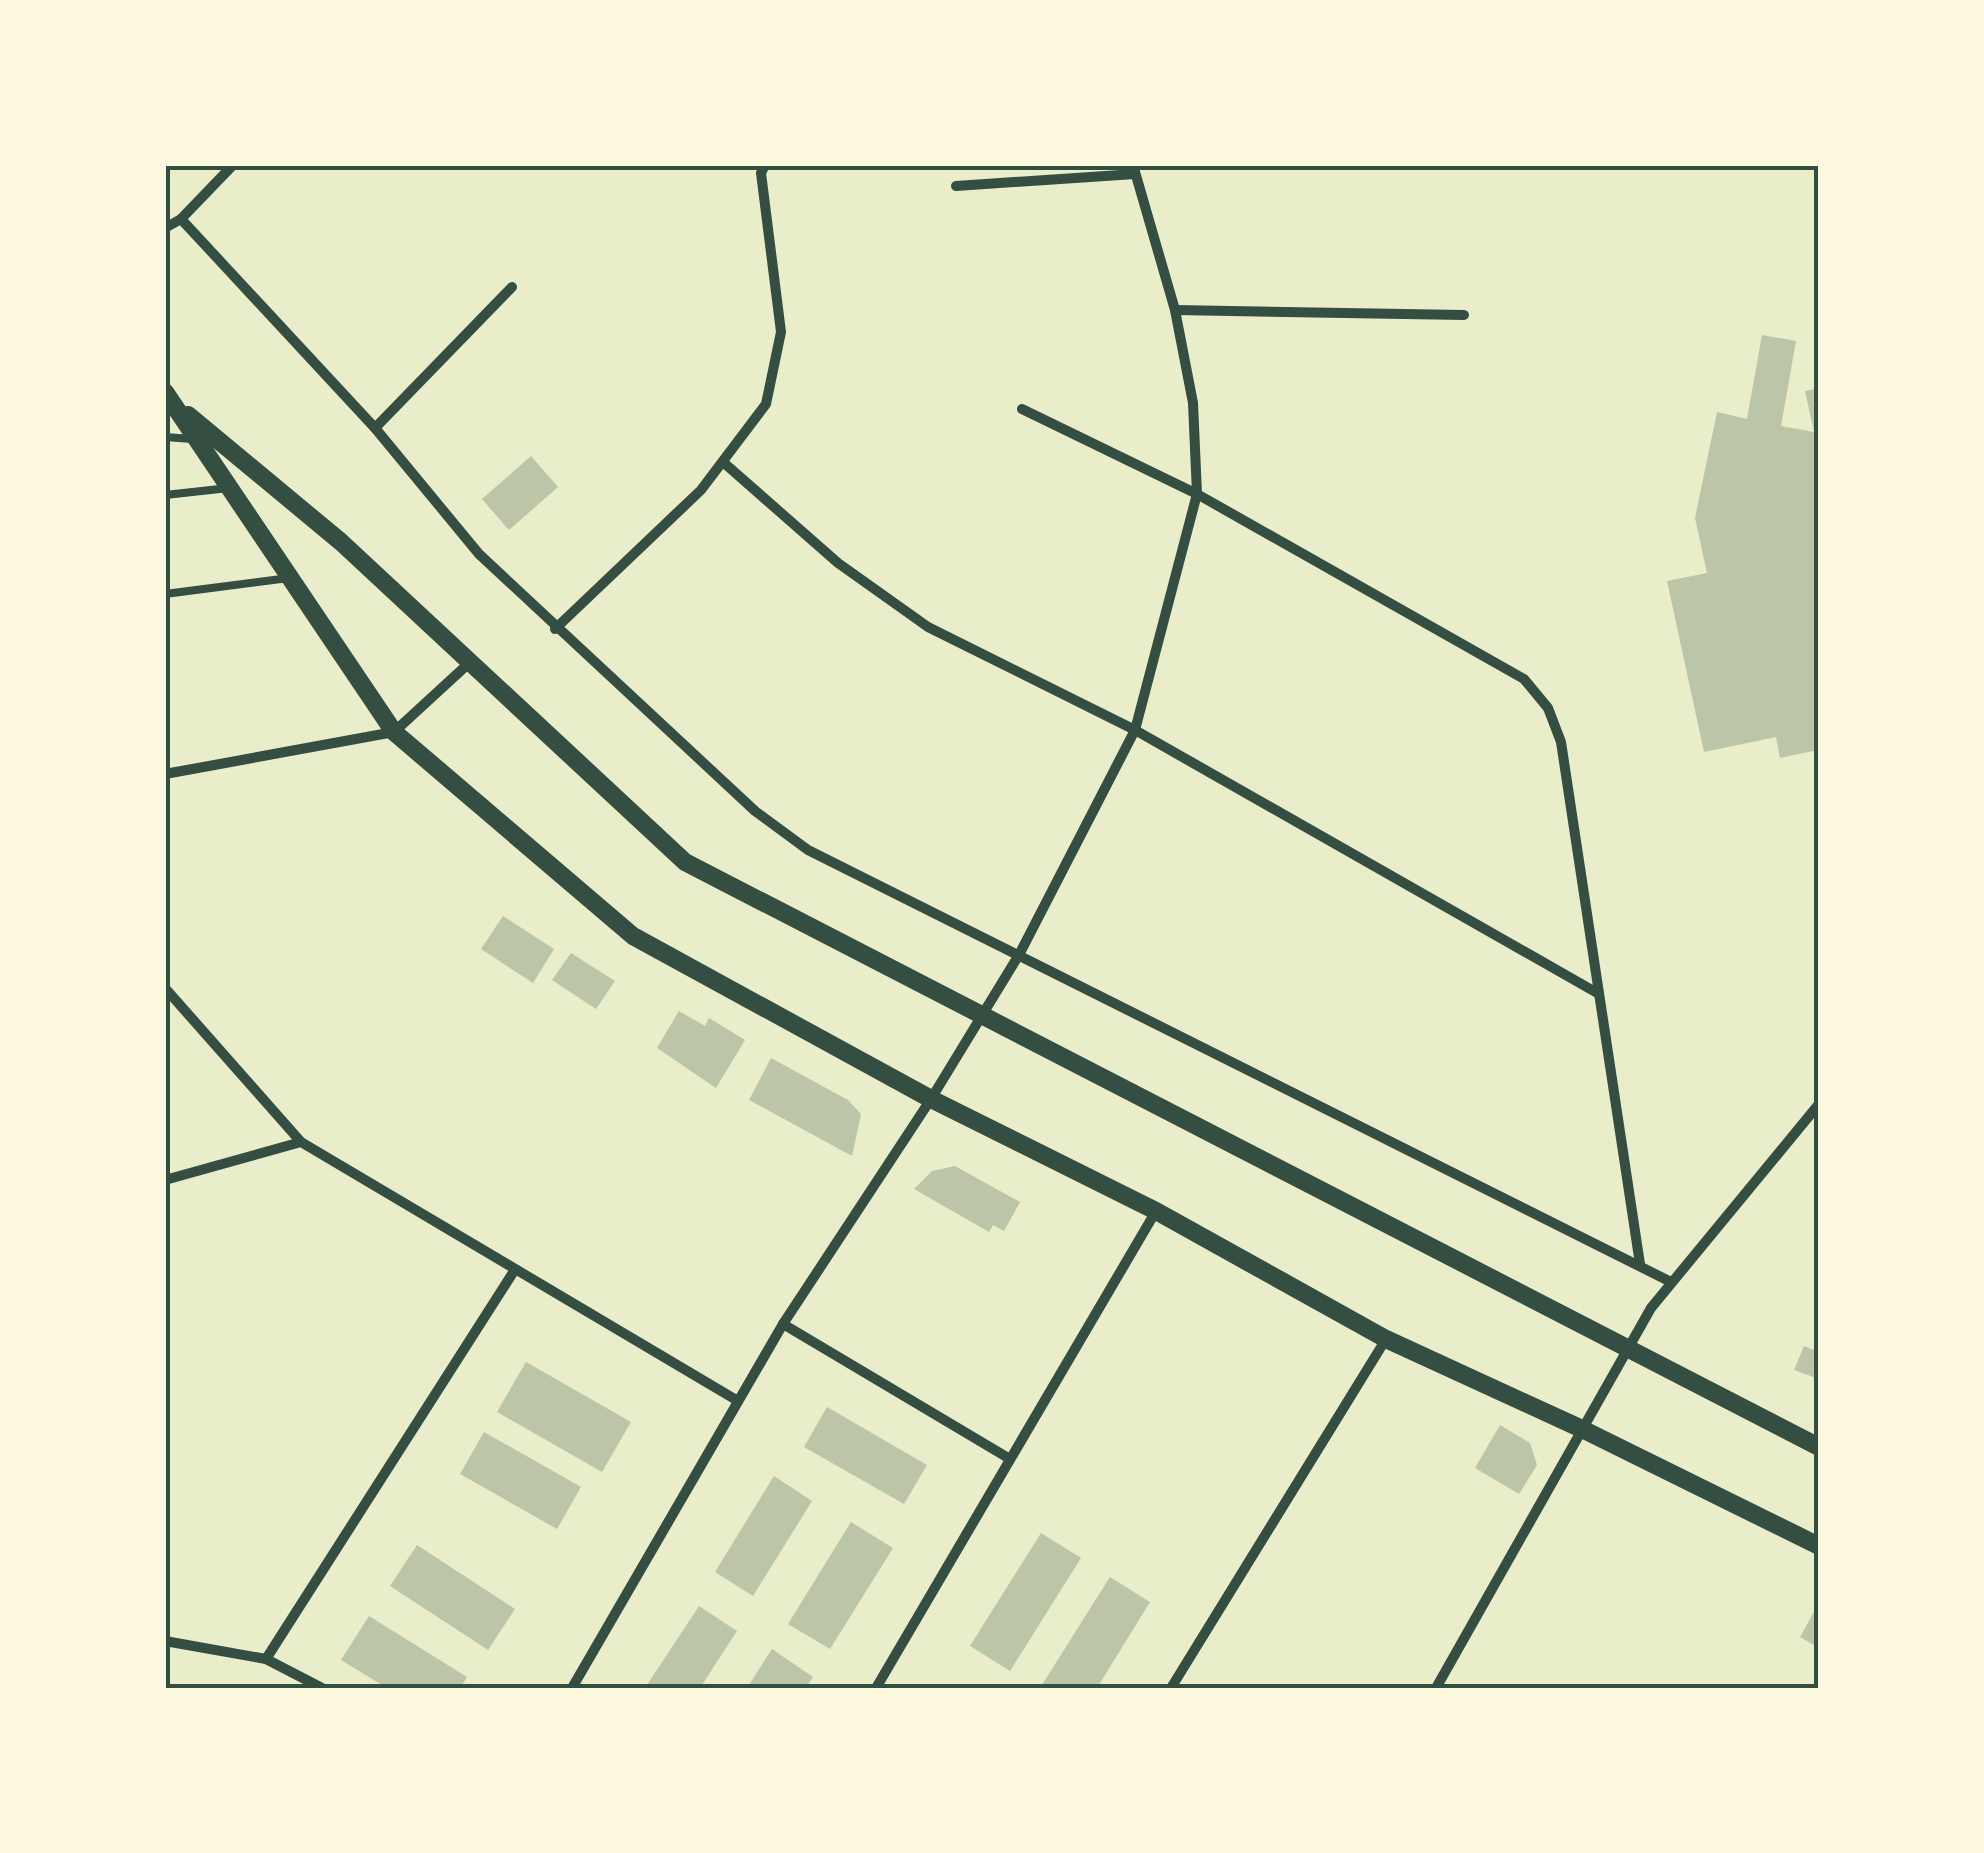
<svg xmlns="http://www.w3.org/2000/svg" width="1984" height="1853" viewBox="0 0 1984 1853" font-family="'Fira Sans',sans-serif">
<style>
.building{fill:#bcc5a7}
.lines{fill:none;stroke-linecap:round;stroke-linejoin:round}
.service{stroke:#344e41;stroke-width:8}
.minor{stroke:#344e41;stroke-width:10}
.tertiary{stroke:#344e41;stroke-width:18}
.neatline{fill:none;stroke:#344e41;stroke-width:4}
</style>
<rect width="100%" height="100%" fill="#e9edc9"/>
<g class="building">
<path d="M 1762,335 L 1796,341 L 1781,426 L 1814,432 L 1805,391 L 1819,388 L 1819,728 L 1814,729 L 1818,750 L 1780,758 L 1776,737 L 1704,752 L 1667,581 L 1707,573 L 1695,518 L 1717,412 L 1747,419 Z"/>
<path d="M 531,456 L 558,487 L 509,530 L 482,499 Z"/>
<path d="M 503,916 L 554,949 L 533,983 L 481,949 Z"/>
<path d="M 571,953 L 615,981 L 596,1009 L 552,980 Z"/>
<path d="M 679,1011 L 705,1026 L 709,1018 L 745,1040 L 716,1088 L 657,1048 Z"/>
<path d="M 771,1058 L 848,1100 L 861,1114 L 852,1156 L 749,1100 Z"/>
<path d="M 955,1166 L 1020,1202 L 1004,1231 L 993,1225 L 989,1232 L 914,1189 L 932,1171 Z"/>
<path d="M 1804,1346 L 1819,1352 L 1816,1378 L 1794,1370 Z"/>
<path d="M 526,1362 L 631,1422 L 602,1472 L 497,1412 Z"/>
<path d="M 827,1407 L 927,1465 L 904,1504 L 804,1447 Z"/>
<path d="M 1500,1425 L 1530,1443 L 1537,1465 L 1519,1494 L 1475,1468 Z"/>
<path d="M 484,1432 L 581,1487 L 557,1529 L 460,1474 Z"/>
<path d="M 774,1476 L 812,1501 L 753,1596 L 715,1572 Z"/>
<path d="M 851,1522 L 893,1548 L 830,1649 L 788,1624 Z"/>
<path d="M 1041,1533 L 1081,1558 L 1010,1671 L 970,1646 Z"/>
<path d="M 417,1545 L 515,1609 L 488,1650 L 390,1586 Z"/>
<path d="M 1110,1577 L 1150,1602 L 1097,1688 L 1040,1688 Z"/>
<path d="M 699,1606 L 737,1631 L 700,1688 L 645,1688 Z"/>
<path d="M 1815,1610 L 1819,1613 L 1819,1648 L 1800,1637 Z"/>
<path d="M 369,1616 L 467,1677 L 460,1688 L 387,1688 L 341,1660 Z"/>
<path d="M 772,1649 L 813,1677 L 806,1688 L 747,1688 Z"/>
</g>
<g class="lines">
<g class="service">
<path d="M 165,437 L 192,439"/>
<path d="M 165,495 L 229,488"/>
<path d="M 165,594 L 289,578"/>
</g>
<g class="minor">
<path d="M 956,186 L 1135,174"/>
<path d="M 181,219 L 375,428 L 479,554 L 755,811 L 808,850 L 1671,1282"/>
<path d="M 165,228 L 181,219 L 233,165"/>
<path d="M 1175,310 L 1464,315"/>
<path d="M 1022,409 L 1197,494 L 1524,679 L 1548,708 L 1561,742 L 1640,1264"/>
<path d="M 375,428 L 512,287"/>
<path d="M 723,462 L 838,563 L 928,627 L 1135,730 L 1599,994"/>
<path d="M 555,629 L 701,490 L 766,404 L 781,332 L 761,173 L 765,165"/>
<path d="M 165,774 L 394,732 L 468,664"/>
<path d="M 165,988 L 301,1142 L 738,1401"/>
<path d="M 165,1180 L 301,1142"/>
<path d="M 783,1324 L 1010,1459"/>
<path d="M 165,1641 L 266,1659 L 322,1688"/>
<path d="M 266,1659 L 514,1271"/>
<path d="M 572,1688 L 783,1324 L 931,1099 L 1020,953 L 1135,730 L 1197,494 L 1193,403 L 1175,310 L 1133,165"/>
<path d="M 876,1688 L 1156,1211"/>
<path d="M 1171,1688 L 1386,1339"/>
<path d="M 1436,1688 L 1651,1308 L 1819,1104"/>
</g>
<g class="tertiary">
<path d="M 165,392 L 394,732 L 633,936 L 931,1099 L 1156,1211 L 1386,1339 L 1582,1429 L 1819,1546"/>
<path d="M 188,415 L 341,542 L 685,862 L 1819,1447"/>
</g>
</g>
<rect width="1984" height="1853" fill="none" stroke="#fefae0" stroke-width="335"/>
<rect x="168" y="168" width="1648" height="1518" class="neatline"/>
</svg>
